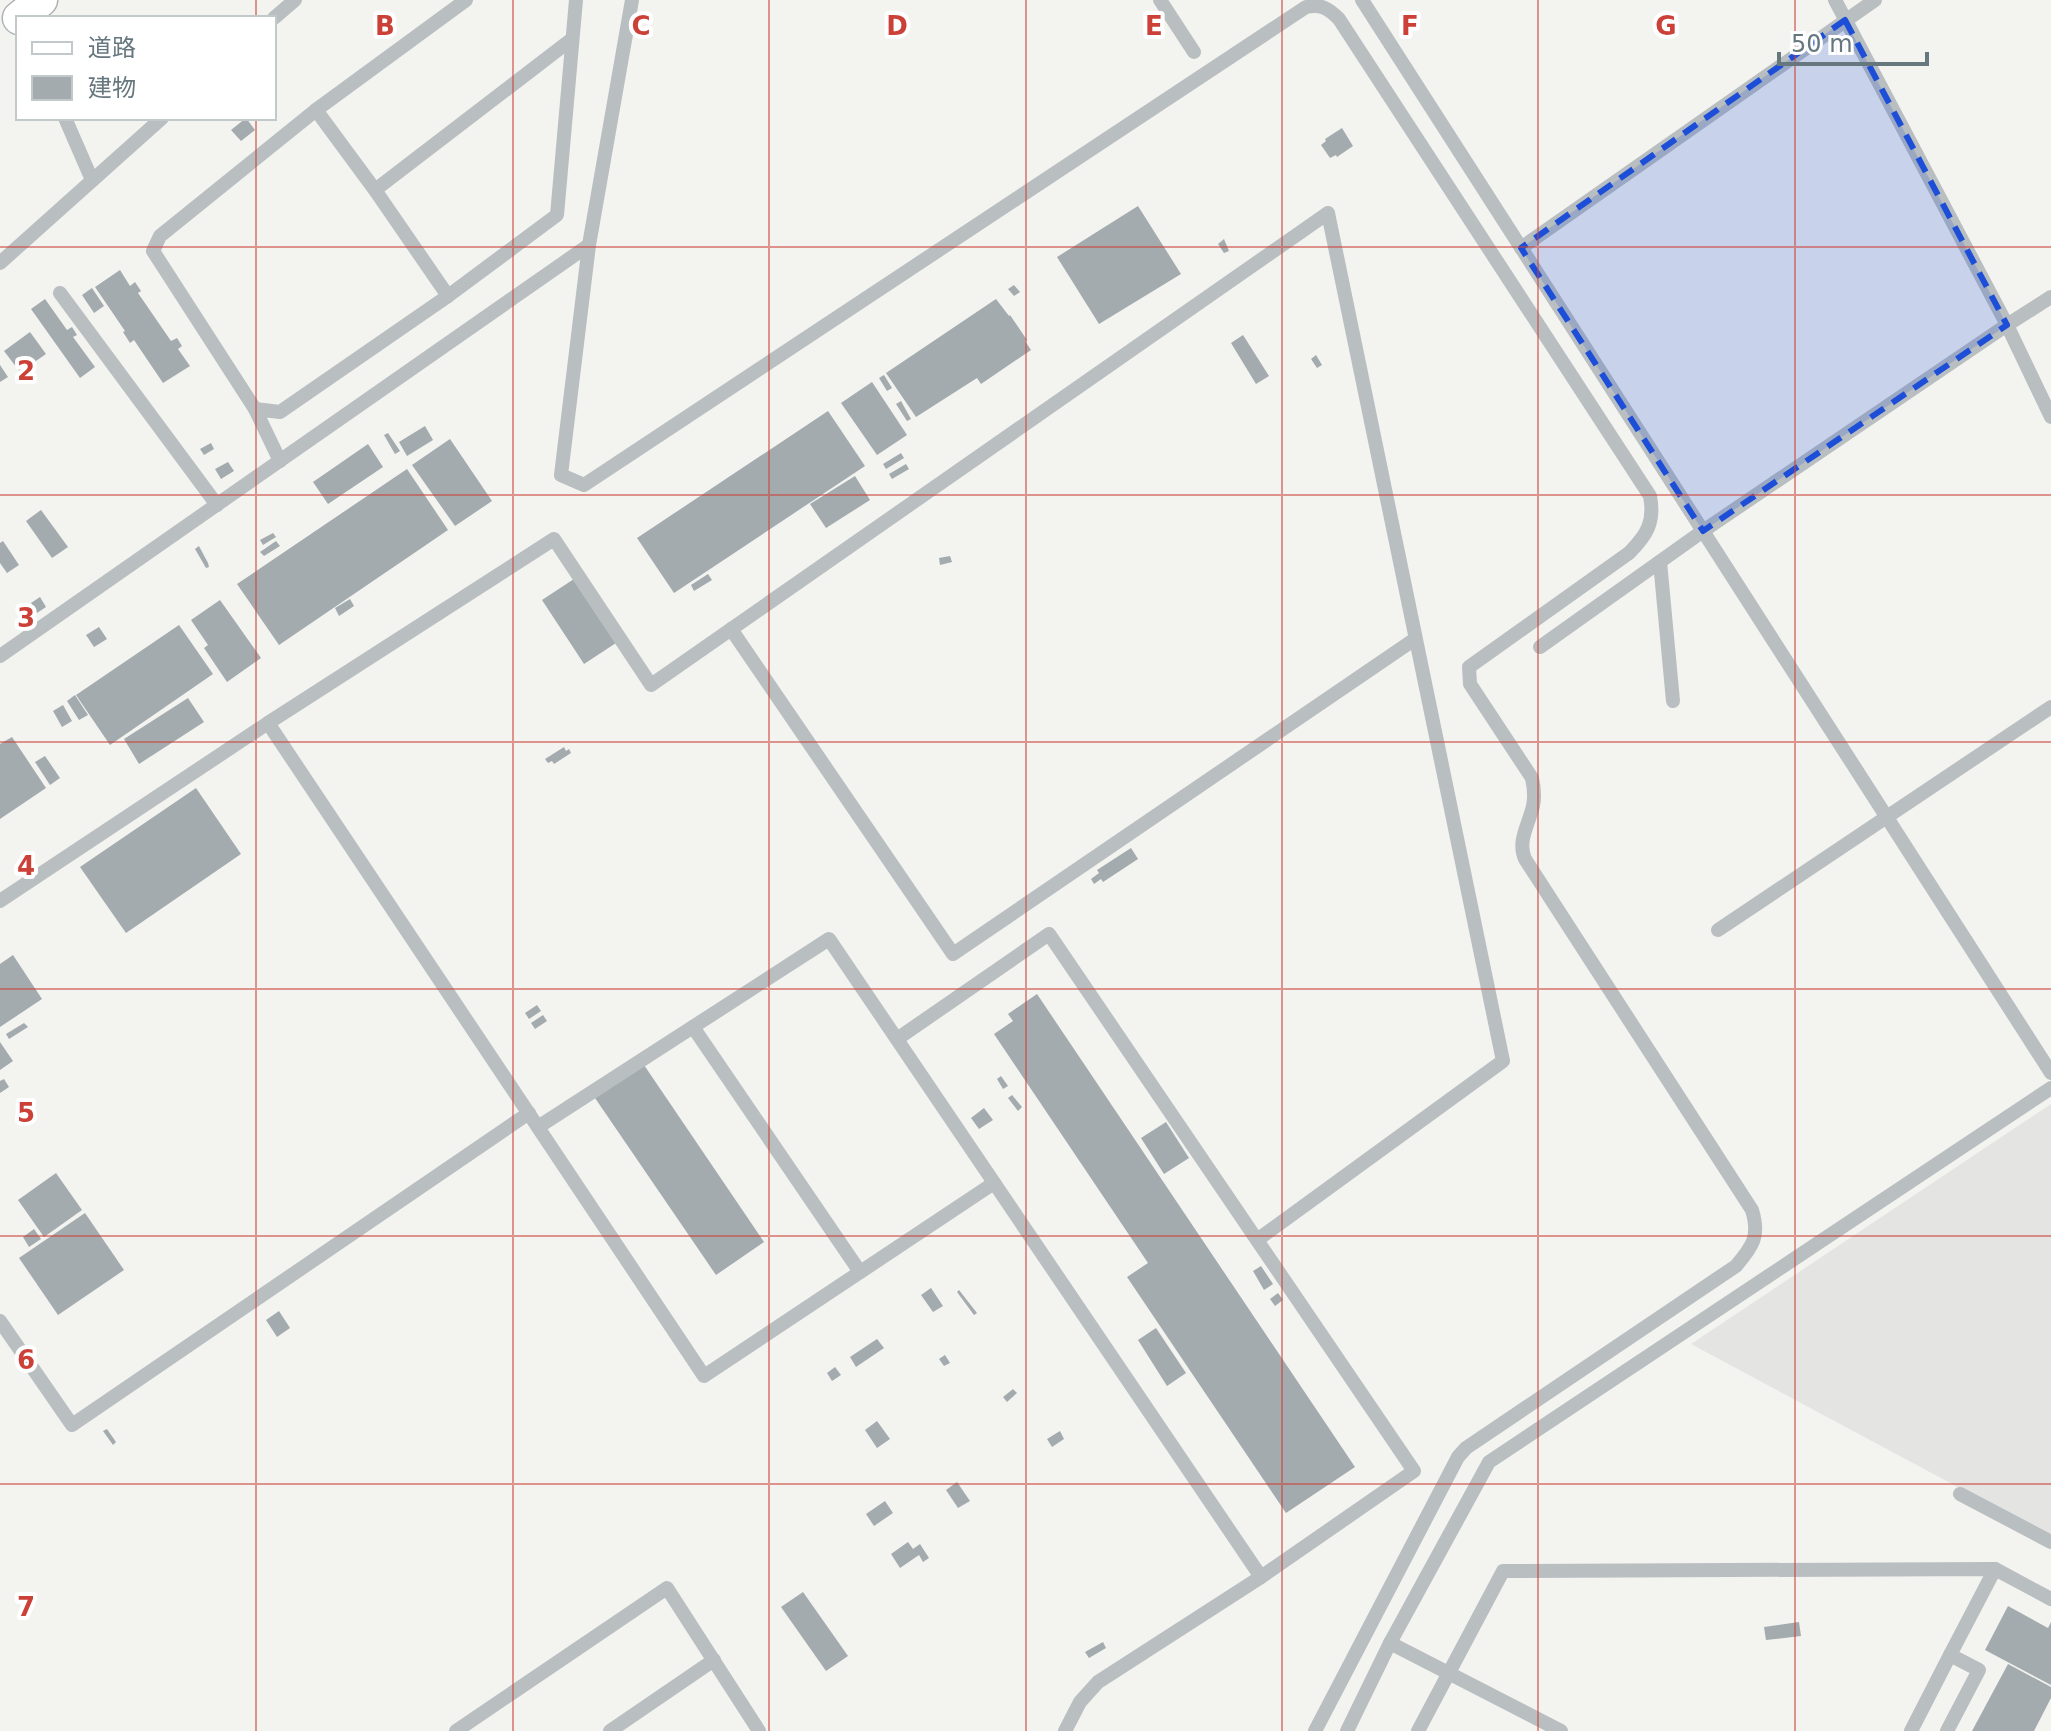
<svg xmlns="http://www.w3.org/2000/svg" width="2051" height="1731" viewBox="0 0 2051 1731" font-family="'DejaVu Sans','Noto Sans JP',sans-serif">
<style>
.built{fill:#e4e4e3}
.building{fill:#a3abae}
.lines{fill:none;stroke-linecap:round;stroke-linejoin:round}
.major-casing{stroke:#adb2b4;stroke-width:35}
.minor{stroke:#b9bec0;stroke-width:14}
.major{stroke:#fff;stroke-width:32}
.marked{fill:#1d4ed8;fill-opacity:0.2;stroke:#1d4ed8;stroke-width:6;stroke-dasharray:16 10;stroke-linejoin:round}
.grid{fill:none;stroke:#cb4138;stroke-width:2;stroke-opacity:0.55}
.grid-label{font-size:26px;text-anchor:middle;font-weight:bold;fill:#cb4138;stroke:#fff;stroke-width:8;stroke-linejoin:round;paint-order:stroke}
</style>
<rect width="100%" height="100%" fill="#f3f3f0"/>
<path class="built" d="M 2051,1104 L 2051,1537 L 1691,1344 Z"/>
<g class="building">
<path d="M 246,118 L 255,130 L 241,141 L 231,130 Z"/>
<path d="M 1342,128 L 1353,146 L 1337,157 L 1336,155 L 1330,158 L 1321,145 L 1326,141 L 1325,139 Z"/>
<path d="M 1138,206 L 1181,274 L 1099,324 L 1057,257 Z"/>
<path d="M 1224,239 L 1229,251 L 1224,253 L 1218,244 Z"/>
<path d="M 120,270 L 130,286 L 135,282 L 141,291 L 138,293 L 171,341 L 177,338 L 182,346 L 178,349 L 190,366 L 163,383 L 134,340 L 130,343 L 123,332 L 125,331 L 95,287 Z"/>
<path d="M 1014,285 L 1020,292 L 1014,296 L 1008,289 Z"/>
<path d="M 92,288 L 104,306 L 94,313 L 82,295 Z"/>
<path d="M 45,299 L 67,330 L 72,327 L 77,335 L 73,337 L 95,367 L 80,378 L 31,309 Z"/>
<path d="M 996,299 L 1009,316 L 1010,315 L 1027,340 L 1025,341 L 1031,350 L 981,384 L 977,378 L 916,417 L 886,373 Z"/>
<path d="M 30,332 L 46,354 L 20,372 L 4,351 Z"/>
<path d="M 1243,335 L 1269,376 L 1256,384 L 1231,343 Z"/>
<path d="M 1316,355 L 1322,365 L 1317,368 L 1311,359 Z"/>
<path d="M 0,365 L 8,377 L 0,382 Z"/>
<path d="M 884,375 L 892,388 L 887,391 L 879,378 Z"/>
<path d="M 872,382 L 907,435 L 877,455 L 841,403 Z"/>
<path d="M 901,401 L 911,419 L 907,421 L 896,404 Z"/>
<path d="M 828,411 L 865,466 L 674,593 L 637,538 Z"/>
<path d="M 425,426 L 433,440 L 407,456 L 399,442 Z"/>
<path d="M 388,433 L 400,451 L 395,454 L 384,435 Z"/>
<path d="M 450,439 L 492,501 L 455,526 L 412,465 Z"/>
<path d="M 211,443 L 214,449 L 204,455 L 200,449 Z"/>
<path d="M 368,444 L 383,467 L 328,504 L 313,482 Z"/>
<path d="M 901,453 L 904,458 L 886,469 L 883,464 Z"/>
<path d="M 228,462 L 234,471 L 221,479 L 215,469 Z"/>
<path d="M 906,464 L 909,469 L 892,479 L 889,474 Z"/>
<path d="M 407,469 L 448,530 L 279,645 L 237,584 Z"/>
<path d="M 855,476 L 870,500 L 826,528 L 810,504 Z"/>
<path d="M 41,510 L 68,547 L 52,558 L 26,521 Z"/>
<path d="M 273,533 L 276,537 L 263,545 L 260,540 Z"/>
<path d="M 3,541 L 19,565 L 7,573 L 0,563 L 0,543 Z"/>
<path d="M 276,541 L 280,546 L 264,556 L 260,552 Z"/>
<path d="M 199,546 L 208,563 L 209,567 L 206,568 L 195,549 Z"/>
<path d="M 950,556 L 952,562 L 940,565 L 939,558 Z"/>
<path d="M 708,574 L 712,580 L 694,591 L 691,585 Z"/>
<path d="M 577,577 L 619,641 L 584,664 L 542,600 Z"/>
<path d="M 40,597 L 46,607 L 37,613 L 31,603 Z"/>
<path d="M 350,599 L 354,606 L 339,616 L 335,608 Z"/>
<path d="M 220,600 L 261,658 L 227,682 L 204,648 L 208,645 L 191,620 Z"/>
<path d="M 179,625 L 213,674 L 110,745 L 76,695 Z"/>
<path d="M 99,627 L 107,639 L 94,647 L 86,635 Z"/>
<path d="M 75,695 L 88,715 L 79,720 L 67,701 Z"/>
<path d="M 188,698 L 204,722 L 139,764 L 124,739 Z"/>
<path d="M 63,705 L 72,721 L 62,727 L 53,711 Z"/>
<path d="M 12,737 L 46,788 L 0,819 L 0,744 Z"/>
<path d="M 564,747 L 566,751 L 569,749 L 571,753 L 554,764 L 552,761 L 548,763 L 545,759 Z"/>
<path d="M 45,756 L 60,778 L 50,785 L 35,762 Z"/>
<path d="M 196,788 L 241,854 L 126,933 L 80,867 Z"/>
<path d="M 1131,848 L 1138,859 L 1103,882 L 1101,879 L 1094,884 L 1091,879 L 1099,873 L 1097,870 Z"/>
<path d="M 13,955 L 42,999 L 0,1027 L 0,964 Z"/>
<path d="M 1037,994 L 1355,1467 L 1286,1513 L 1127,1277 L 1148,1263 L 994,1034 L 1013,1021 L 1008,1014 Z"/>
<path d="M 537,1005 L 541,1011 L 529,1019 L 525,1013 Z"/>
<path d="M 543,1015 L 547,1021 L 535,1029 L 531,1023 Z"/>
<path d="M 24,1023 L 28,1027 L 9,1039 L 6,1034 Z"/>
<path d="M 0,1042 L 13,1061 L 0,1070 Z"/>
<path d="M 644,1065 L 764,1242 L 716,1275 L 595,1098 Z"/>
<path d="M 1001,1076 L 1008,1086 L 1003,1089 L 997,1079 Z"/>
<path d="M 4,1079 L 9,1087 L 0,1093 L 0,1081 Z"/>
<path d="M 1012,1095 L 1022,1107 L 1018,1111 L 1008,1098 Z"/>
<path d="M 984,1108 L 993,1120 L 979,1129 L 971,1118 Z"/>
<path d="M 1166,1122 L 1189,1158 L 1164,1174 L 1141,1138 Z"/>
<path d="M 56,1173 L 82,1210 L 44,1237 L 18,1200 Z"/>
<path d="M 85,1213 L 124,1270 L 58,1315 L 19,1258 Z"/>
<path d="M 34,1229 L 41,1239 L 29,1247 L 23,1237 Z"/>
<path d="M 1261,1266 L 1273,1284 L 1264,1290 L 1253,1271 Z"/>
<path d="M 931,1288 L 943,1306 L 933,1312 L 921,1295 Z"/>
<path d="M 959,1290 L 977,1313 L 974,1315 L 957,1292 Z"/>
<path d="M 1278,1293 L 1283,1300 L 1275,1306 L 1270,1299 Z"/>
<path d="M 279,1311 L 290,1328 L 277,1337 L 266,1320 Z"/>
<path d="M 1156,1328 L 1186,1373 L 1167,1386 L 1138,1340 Z"/>
<path d="M 877,1339 L 884,1348 L 856,1367 L 850,1357 Z"/>
<path d="M 945,1355 L 950,1363 L 944,1366 L 939,1359 Z"/>
<path d="M 835,1367 L 841,1375 L 832,1381 L 827,1373 Z"/>
<path d="M 1013,1389 L 1017,1393 L 1007,1402 L 1003,1397 Z"/>
<path d="M 877,1421 L 890,1439 L 877,1448 L 865,1430 Z"/>
<path d="M 107,1429 L 116,1442 L 113,1445 L 103,1431 Z"/>
<path d="M 1060,1431 L 1064,1439 L 1052,1447 L 1047,1439 Z"/>
<path d="M 957,1482 L 970,1501 L 958,1508 L 946,1490 Z"/>
<path d="M 885,1501 L 893,1513 L 874,1526 L 866,1514 Z"/>
<path d="M 908,1542 L 913,1549 L 920,1544 L 929,1558 L 923,1562 L 919,1555 L 900,1568 L 891,1554 Z"/>
<path d="M 803,1592 L 848,1656 L 826,1671 L 781,1607 Z"/>
<path d="M 2008,1606 L 2048,1628 L 2051,1622 L 2051,1685 L 1985,1650 Z"/>
<path d="M 1799,1622 L 1801,1636 L 1766,1640 L 1764,1627 Z"/>
<path d="M 1103,1642 L 1106,1648 L 1089,1658 L 1085,1652 Z"/>
<path d="M 2008,1664 L 2051,1687 L 2051,1698 L 2034,1731 L 1972,1731 Z"/>
</g>
<g class="lines">
<g class="major-casing">
<path id="major" d="M 19,18 L 41,0"/>
</g>
<g class="minor">
<path d="M 632,0 L 589,245 L 561,475 L 584,485 L 1306,7 C 1321,4 1328,8 1339,19 L 1650,496 C 1655,522 1647,535 1629,553 L 1469,667 L 1470,684 L 1532,778 C 1534,787 1535,796 1533,806 C 1529,824 1517,841 1525,859 L 1752,1210 C 1760,1236 1753,1246 1736,1266 L 1466,1448 L 1458,1457 L 1315,1731"/>
<path d="M 1160,0 L 1194,52"/>
<path d="M 1362,0 L 2051,1073"/>
<path d="M 1835,0 L 2007,325 L 2051,417"/>
<path d="M 274,18 L 295,0"/>
<path d="M 316,110 L 375,190 L 448,296"/>
<path d="M 65,118 L 92,180"/>
<path d="M 375,190 L 572,39"/>
<path d="M 1521,248 L 1875,0"/>
<path d="M 0,263 L 162,118"/>
<path d="M 60,293 L 217,505"/>
<path d="M 255,409 L 153,251 L 160,236 L 316,110 L 466,0"/>
<path d="M 280,461 L 255,409 L 280,412 L 448,296 L 557,215 L 576,0"/>
<path d="M 1660,562 L 1673,701"/>
<path d="M 731,629 L 953,954 L 1415,639"/>
<path d="M 1540,647 L 1703,531 L 2007,325 L 2051,297"/>
<path d="M 0,656 L 589,245"/>
<path d="M 268,723 L 554,539 L 651,685 L 1328,213 L 1503,1061 L 1257,1240"/>
<path d="M 0,901 L 268,723 L 704,1376 L 994,1183"/>
<path d="M 1718,930 L 2051,707"/>
<path d="M 693,1027 L 860,1272"/>
<path d="M 897,1039 L 1049,934 L 1414,1471 L 1261,1577 L 1098,1682 L 1080,1702 L 1065,1731"/>
<path d="M 538,1127 L 829,939 L 1261,1577"/>
<path d="M 0,1321 L 72,1425 L 529,1113"/>
<path d="M 1960,1494 L 2051,1542"/>
<path d="M 1390,1643 L 1561,1731"/>
<path d="M 456,1731 L 667,1588 L 759,1731"/>
<path d="M 610,1731 L 714,1660"/>
<path d="M 1347,1731 L 1390,1643 L 1489,1462 L 2051,1088"/>
<path d="M 1418,1731 L 1503,1571 L 1995,1569 L 2051,1599"/>
<path d="M 1911,1731 L 1950,1655"/>
<path d="M 1947,1731 L 1979,1670 L 1950,1655 L 1995,1569"/>
</g>
<use href="#major" class="major"/>
</g>
<path class="marked" d="M 1845,20 L 2007,325 L 1703,531 L 1521,248 Z"/>
<path class="grid" d="M 256,0 L 256,18M 513,0 L 513,1731M 769,0 L 769,1731M 1026,0 L 1026,1731M 1282,0 L 1282,1731M 1538,0 L 1538,1731M 1795,0 L 1795,1731M 256,118 L 256,1731M 0,247 L 2051,247M 0,495 L 2051,495M 0,742 L 2051,742M 0,989 L 2051,989M 0,1236 L 2051,1236M 0,1484 L 2051,1484"/>
<g class="grid-label">
<text x="385" y="35">B</text>
<text x="641" y="35">C</text>
<text x="897" y="35">D</text>
<text x="1154" y="35">E</text>
<text x="1410" y="35">F</text>
<text x="1666" y="35">G</text>
<text x="26" y="380">2</text>
<text x="26" y="627">3</text>
<text x="26" y="875">4</text>
<text x="26" y="1122">5</text>
<text x="26" y="1369">6</text>
<text x="26" y="1616">7</text>
</g>
<rect x="16" y="16" width="260" height="104" fill="#ffffff" stroke="#c2c9cb" stroke-width="2"/>
<rect x="32" y="42" width="40" height="12" fill="#ffffff" stroke="#c2c9cb" stroke-width="2"/>
<text x="88" y="56" font-size="24" fill="#66777d">道路</text>
<rect x="32" y="76" width="40" height="24" fill="#a3abae" stroke="#c2c9cb" stroke-width="2"/>
<text x="88" y="96" font-size="24" fill="#66777d">建物</text>
<path d="M1779 52v12h148v-12" fill="none" stroke="#66777d" stroke-width="4"/>
<text x="1791" y="52" font-size="24" fill="#66777d" stroke="#ffffff" stroke-width="6" paint-order="stroke">50 m</text>
</svg>
